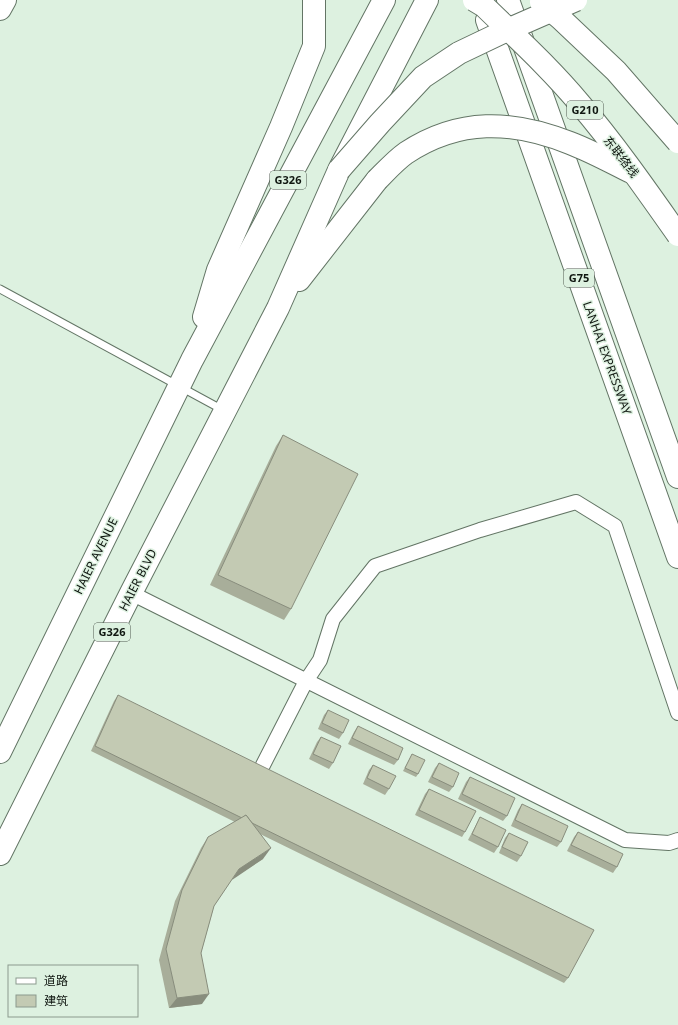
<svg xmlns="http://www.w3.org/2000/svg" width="678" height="1025" viewBox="0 0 678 1025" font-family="'Noto Sans','Noto Sans SC',sans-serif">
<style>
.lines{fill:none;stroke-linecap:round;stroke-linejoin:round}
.lane-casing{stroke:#637565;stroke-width:9}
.street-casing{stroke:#637565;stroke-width:16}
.highway-casing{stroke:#637565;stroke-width:24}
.lane{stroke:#fff;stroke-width:7}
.street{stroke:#fff;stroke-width:14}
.highway{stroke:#fff;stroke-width:22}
.highway-bridge-casing{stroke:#637565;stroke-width:24;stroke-linecap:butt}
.highway-bridge{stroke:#fff;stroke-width:22}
.wall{fill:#a8ae9a}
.shaded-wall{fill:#888d7d}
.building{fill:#c3cab3;stroke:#888d7d}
.labels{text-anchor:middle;stroke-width:3;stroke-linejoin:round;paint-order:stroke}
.shield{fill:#ddf1e0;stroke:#4e584f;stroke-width:1}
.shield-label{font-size:11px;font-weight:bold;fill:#101711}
.street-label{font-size:12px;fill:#101711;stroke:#ddf1e0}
</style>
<rect width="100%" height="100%" fill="#ddf1e0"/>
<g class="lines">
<g class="lane-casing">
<path id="lane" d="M 0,289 L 223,410"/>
</g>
<g class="street-casing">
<g id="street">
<path d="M 131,593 L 625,840 L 669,843 L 678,840"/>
<path d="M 263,765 L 306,681 L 320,660 L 333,619 L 375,566 L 480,530 L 576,502 L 615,526 L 678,713"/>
</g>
</g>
<g class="highway-casing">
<g id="highway">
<path d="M 508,0 L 678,477"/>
<path d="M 0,9 L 5,0"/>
<path d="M 487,20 L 678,557"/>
<path d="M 299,280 L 377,180"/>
<path d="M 204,317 L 218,270 L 281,127 L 314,46 L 314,0"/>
<path d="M 0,752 L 192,360 L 384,0"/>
<path d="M 0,854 L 131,593 L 278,308 L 339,170 L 427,0"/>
</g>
</g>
<use href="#lane" class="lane"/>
<use href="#street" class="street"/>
<use href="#highway" class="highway"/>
<g class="highway-bridge-casing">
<g id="highway-bridge">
<path d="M 474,0 L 484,6 C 517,38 551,69 580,104 C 615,145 647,191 678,235"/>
<path d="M 541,2 L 560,18 L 616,71 L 678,142"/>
<path d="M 339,170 L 380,123 L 423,77 L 459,53 L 505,31 L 576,0"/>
<path d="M 377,180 C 386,171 396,160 406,153 C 459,118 512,120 570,143 C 591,151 611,162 631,172"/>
</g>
</g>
<use href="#highway-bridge" class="highway-bridge"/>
</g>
<g class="wall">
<path d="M 283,435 L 291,609 L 284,620 L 210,585 L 276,446 Z"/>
<path d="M 118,695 L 568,978 L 564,983 L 260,834 L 263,859 L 232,879 L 214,906 L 201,953 L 202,1004 L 169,1008 L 159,960 L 175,901 L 201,848 L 208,837 L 235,822 L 91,751 L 114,701 Z"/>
<path d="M 328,710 L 343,733 L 339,739 L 318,729 L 324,715 Z"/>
<path d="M 358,726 L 398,760 L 394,765 L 348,744 L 354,732 Z"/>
<path d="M 321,737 L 333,763 L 329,769 L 309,759 L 317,742 Z"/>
<path d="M 412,754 L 418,774 L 416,777 L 403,771 Z"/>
<path d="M 439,763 L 453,787 L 449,792 L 428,782 L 435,768 Z"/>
<path d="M 373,765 L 389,789 L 385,795 L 363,784 L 369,770 Z"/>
<path d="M 470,777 L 507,816 L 503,821 L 458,799 L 466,782 Z"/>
<path d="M 429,789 L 465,832 L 462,837 L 415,815 L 425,794 Z"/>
<path d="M 522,804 L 561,842 L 557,847 L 511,826 L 518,810 Z"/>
<path d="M 480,817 L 498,847 L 494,853 L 468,840 L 477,823 Z"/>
<path d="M 578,832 L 617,867 L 613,873 L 567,851 L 574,837 Z"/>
<path d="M 509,833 L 521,856 L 517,862 L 499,853 L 505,838 Z"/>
</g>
<g class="shaded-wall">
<path d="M 271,848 L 263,859 L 232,880 L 239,869 Z"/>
<path d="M 209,994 L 202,1004 L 169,1008 L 177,998 Z"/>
</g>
<g class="building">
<path d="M 283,435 L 358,474 L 291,609 L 218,575 Z"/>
<path d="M 118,695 L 594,930 L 568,978 L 252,823 L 246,815 L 242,818 L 95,746 Z"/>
<path d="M 328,710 L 349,720 L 343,733 L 322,723 Z"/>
<path d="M 358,726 L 403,748 L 398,760 L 352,738 Z"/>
<path d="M 321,737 L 341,746 L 333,763 L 313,754 Z"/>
<path d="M 412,754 L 425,760 L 418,774 L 405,768 Z"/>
<path d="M 439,763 L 459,773 L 453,787 L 432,777 Z"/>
<path d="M 373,765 L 396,776 L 389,789 L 367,778 Z"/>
<path d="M 470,777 L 515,798 L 507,816 L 462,794 Z"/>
<path d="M 429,789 L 476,811 L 465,832 L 419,810 Z"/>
<path d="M 522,804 L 568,826 L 561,842 L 515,820 Z"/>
<path d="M 246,815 L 271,848 L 239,869 L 214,906 L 201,953 L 209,994 L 177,998 L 166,949 L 182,890 L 208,837 Z"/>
<path d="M 480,817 L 506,830 L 498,847 L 472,834 Z"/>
<path d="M 578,832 L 623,854 L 617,867 L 571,845 Z"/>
<path d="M 509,833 L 528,842 L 521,856 L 502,847 Z"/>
</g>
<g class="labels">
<g class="shield">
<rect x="567" y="101" width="36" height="18" rx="3"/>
<rect x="270" y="171" width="36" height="18" rx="3"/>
<rect x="564" y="269" width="30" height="18" rx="3"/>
<rect x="94" y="623" width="36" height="18" rx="3"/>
</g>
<g class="shield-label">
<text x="585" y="114">G210</text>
<text x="288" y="184">G326</text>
<text x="579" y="282">G75</text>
<text x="112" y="636">G326</text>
</g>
<g class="street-label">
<text transform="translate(621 157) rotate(52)" y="4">东联络线</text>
<text transform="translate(607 358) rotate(70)" y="4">LANHAI EXPRESSWAY</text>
<text transform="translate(96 556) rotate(-64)" y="4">HAIER AVENUE</text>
<text transform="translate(138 580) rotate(-63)" y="4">HAIER BLVD</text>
</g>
</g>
<rect x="8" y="965" width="130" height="52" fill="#ddf1e0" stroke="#8b9a8d"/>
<rect x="16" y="978" width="20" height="6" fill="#ffffff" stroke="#8b9a8d"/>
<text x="44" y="985" font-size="12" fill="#101711">道路</text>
<rect x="16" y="995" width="20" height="12" fill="#c3cab3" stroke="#8b9a8d"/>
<text x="44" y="1005" font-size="12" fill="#101711">建筑</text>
</svg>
